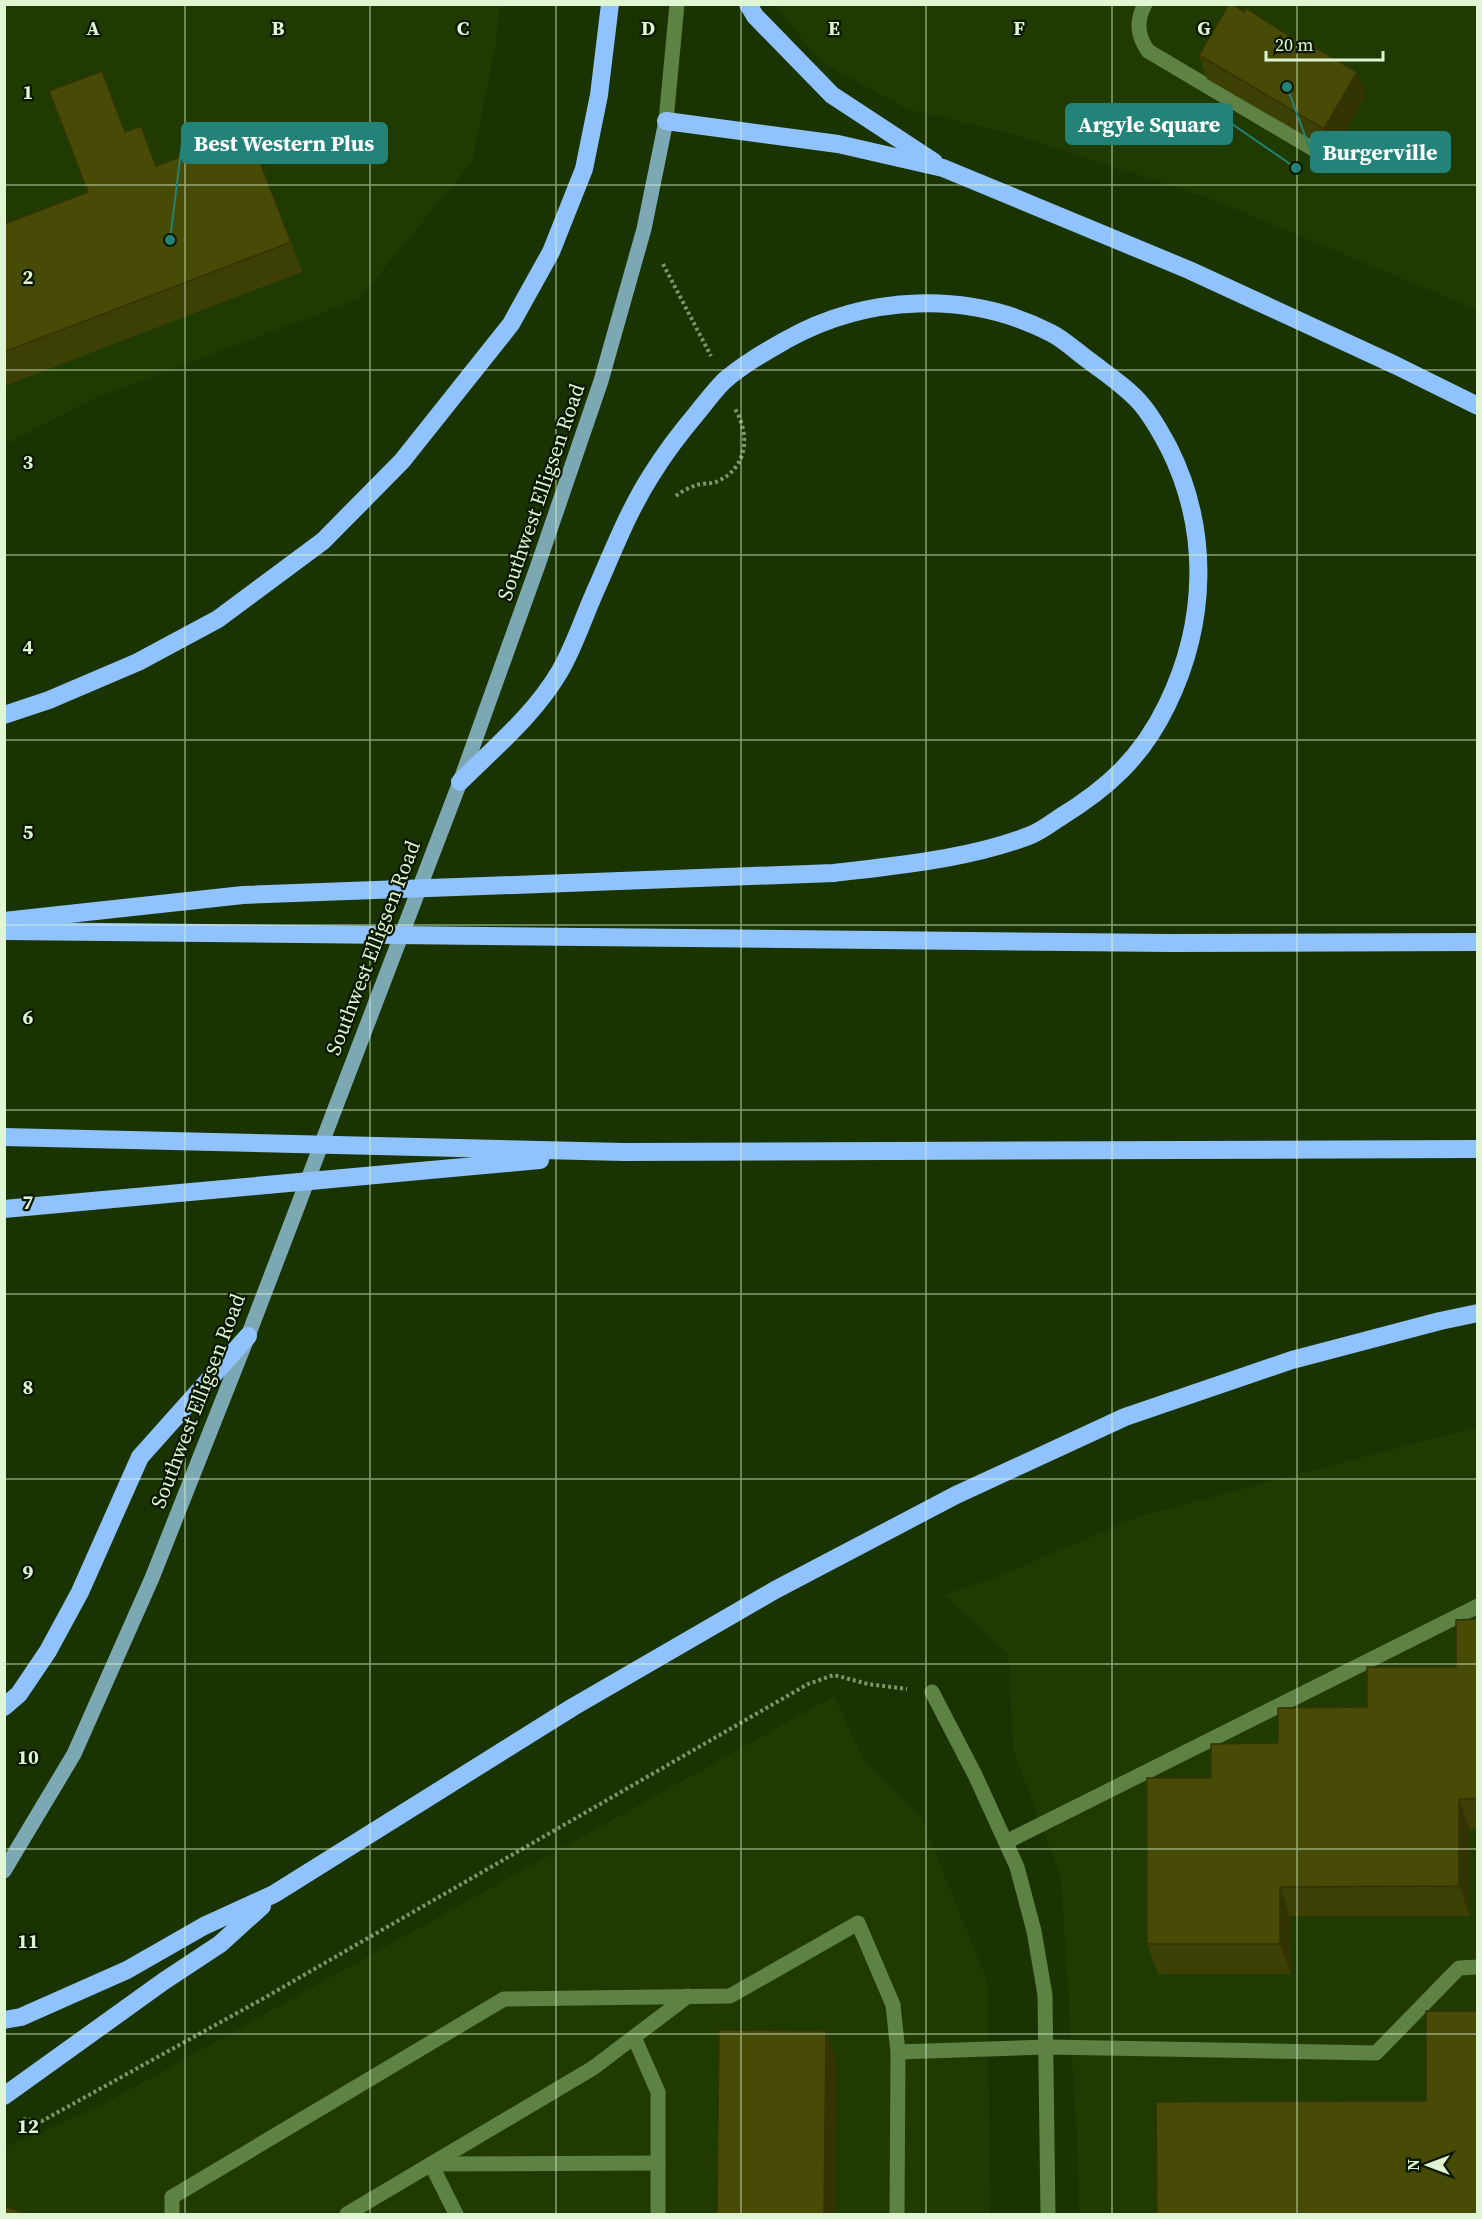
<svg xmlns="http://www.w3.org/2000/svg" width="1482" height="2219" viewBox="0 0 1482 2219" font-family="'Source Serif 4',serif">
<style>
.built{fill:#1f3b02}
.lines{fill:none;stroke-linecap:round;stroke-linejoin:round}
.path{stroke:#7d956b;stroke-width:4;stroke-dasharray:3 3;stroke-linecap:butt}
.service{stroke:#5d8243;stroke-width:15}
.tertiary{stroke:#5d8243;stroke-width:15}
.secondary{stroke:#5d8243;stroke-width:15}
.primary{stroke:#7ca8b3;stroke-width:15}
.motorway{stroke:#90c2fd;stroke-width:18}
.wall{fill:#3d4005}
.shaded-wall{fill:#323404}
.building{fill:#474b06;stroke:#323404;stroke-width:1.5}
.grid{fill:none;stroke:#e0f5d3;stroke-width:1.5;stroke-opacity:0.55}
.labels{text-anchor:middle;stroke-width:4.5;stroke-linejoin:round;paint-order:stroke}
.street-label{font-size:21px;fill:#e0f5d3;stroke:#0a1801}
.grid-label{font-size:20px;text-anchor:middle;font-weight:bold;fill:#e0f5d3;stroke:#0a1801;stroke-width:4.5;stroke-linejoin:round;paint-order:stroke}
.leader{fill:none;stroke:#248378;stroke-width:2}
.callout-dot{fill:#248378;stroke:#0a1801;stroke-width:2}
.callout{fill:#248378;stroke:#248378;stroke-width:2}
.callout-label{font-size:22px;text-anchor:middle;font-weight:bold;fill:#fff}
</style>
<rect width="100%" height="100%" fill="#193301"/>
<g class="built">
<path d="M 5,5 L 500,5 L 496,42 L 472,162 L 359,299 L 91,400 L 5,445 Z"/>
<path d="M 774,5 L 1477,5 L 1477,310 L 1211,199 L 1019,136 L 906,109 L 821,62 Z"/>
<path d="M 1477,1427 L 1477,2214 L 1079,2214 L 1078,2160 L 1061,1878 L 1013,1750 L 1008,1654 L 944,1595 L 1002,1575 L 1139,1516 Z"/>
<path d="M 834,1696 L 865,1762 L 922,1819 L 988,1983 L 990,2214 L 5,2214 L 4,2148 L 102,2105 Z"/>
</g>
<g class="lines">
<g class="path">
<path d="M 663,264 L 711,356"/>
<path d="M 676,496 C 682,491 690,487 697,485 C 703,483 710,484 716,482 C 747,469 751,436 735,409"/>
<path d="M 23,2119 L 42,2121 L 266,1997 L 808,1684 L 834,1675 L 868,1684 L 907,1689"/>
</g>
<g class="service">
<path d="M 1145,4 C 1136,21 1137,35 1148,51 L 1337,163 C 1371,169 1390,165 1419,144"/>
<path d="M 1006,1842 L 1478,1606"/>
<path d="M 634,2037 L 658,2092 L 658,2214"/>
<path d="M 898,2052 L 1047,2047 L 1376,2053 L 1459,1968 L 1478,1967"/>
<path d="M 172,2214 L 172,2197 L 504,1999 L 730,1996 L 858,1923 L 893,2005 L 898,2052 L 897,2214"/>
<path d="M 347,2214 L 593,2068 L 688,1996"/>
<path d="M 456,2214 L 431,2164 L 658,2163"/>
</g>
<path class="tertiary" d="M 932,1692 L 975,1775 L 1017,1867 L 1034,1931 L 1045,1995 L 1048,2214"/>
<path class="secondary" d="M 666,121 L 677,4"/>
<path class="primary" d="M 4,1871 L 74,1754 L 152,1578 L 248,1336 L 460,782 L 538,565 L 601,381 L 644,229 L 666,121"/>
<g class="motorway">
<path d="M 748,4 L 755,16 L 832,95 L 934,162"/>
<path d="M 666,121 L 838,144 L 943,168 L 1189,270 L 1395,365 L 1478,406"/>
<path d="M 4,715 L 49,700 L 138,662 L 218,619 L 323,541 L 402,461 L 511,324 L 551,252 L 584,169 L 599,95 L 610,4"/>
<path d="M 4,921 L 243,895 L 834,873 C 900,865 969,859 1031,835 C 1041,831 1050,824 1059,818 C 1108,788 1142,757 1167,705 C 1207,623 1210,530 1169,448 C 1161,433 1153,418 1142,405 C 1129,389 1108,375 1091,362 C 1078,353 1065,340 1051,333 C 968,290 866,295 786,340 C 765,352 742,365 724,381 C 714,391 705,403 697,413 C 681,432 665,453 652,474 C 628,511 612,554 594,594 C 583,619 574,647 560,671 C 535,714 495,747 460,782"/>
<path d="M 4,931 L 1170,943 L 1478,942"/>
<path d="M 4,1137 L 624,1152 L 1478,1149"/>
<path d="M 4,1209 L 540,1160"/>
<path d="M 4,1707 L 19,1694 L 48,1651 L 80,1592 L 140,1457 L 248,1336"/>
<path d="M 4,2020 L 21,2017 L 127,1970 L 204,1926 L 274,1894 L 573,1707 L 775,1590 L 956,1495 L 1125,1417 L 1292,1360 L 1440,1321 L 1478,1313"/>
<path d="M 4,2096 L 164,1981 L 220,1944 L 262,1906"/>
</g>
</g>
<g class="wall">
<path d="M 1244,12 L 1366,95 L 1333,152 L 1207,79 L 1199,55 Z"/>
<path d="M 49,91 L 125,132 L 156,166 L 291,242 L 302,272 L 4,386 L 4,224 L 87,192 Z"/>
<path d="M 1478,1619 L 1478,1829 L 1470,1829 L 1470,1916 L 1290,1916 L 1291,1974 L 1158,1974 L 1147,1944 L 1211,1778 L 1278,1743 L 1367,1707 L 1456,1667 Z"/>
</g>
<g class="shaded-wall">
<path d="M 1357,72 L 1366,95 L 1333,152 L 1324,129 Z"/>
<path d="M 1459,1799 L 1470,1829 L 1470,1916 L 1459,1886 Z"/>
<path d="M 1280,1887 L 1290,1916 L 1291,1974 L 1280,1944 Z"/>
<path d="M 826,2031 L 837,2061 L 836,2214 L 824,2214 Z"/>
</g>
<g class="building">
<path d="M 1229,4 L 1232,4 L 1244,12 L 1246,8 L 1297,41 L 1299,38 L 1357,72 L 1324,129 L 1199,55 Z"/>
<path d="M 102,71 L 125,132 L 141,126 L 156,166 L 248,131 L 291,242 L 4,352 L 4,224 L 88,192 L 49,91 Z"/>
<path d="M 1478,1619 L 1478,1799 L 1459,1799 L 1459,1886 L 1280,1887 L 1280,1944 L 1147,1944 L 1147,1778 L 1211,1778 L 1211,1744 L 1278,1743 L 1278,1708 L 1367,1707 L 1367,1667 L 1456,1667 L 1456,1620 Z"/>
<path d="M 1426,2011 L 1478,2011 L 1478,2214 L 1157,2214 L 1156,2102 L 1426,2101 Z"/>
<path d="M 719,2030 L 826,2031 L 824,2214 L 717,2214 Z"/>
<path d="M 4,2206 L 27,2214 L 4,2214 Z"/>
</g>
<path class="grid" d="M 185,4 L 185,2214M 370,4 L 370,2214M 556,4 L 556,2214M 741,4 L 741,2214M 926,4 L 926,2214M 1112,4 L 1112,2214M 1297,4 L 1297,2214M 4,185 L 1478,185M 4,370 L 1478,370M 4,555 L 1478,555M 4,740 L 1478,740M 4,925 L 1478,925M 4,1110 L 1478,1110M 4,1294 L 1478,1294M 4,1479 L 1478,1479M 4,1664 L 1478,1664M 4,1849 L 1478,1849M 4,2034 L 1478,2034"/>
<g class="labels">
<g class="street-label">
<text transform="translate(541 492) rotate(-71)" y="7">Southwest Elligsen Road</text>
<text transform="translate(373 948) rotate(-69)" y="7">Southwest Elligsen Road</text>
<text transform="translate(198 1401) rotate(-69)" y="7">Southwest Elligsen Road</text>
</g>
</g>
<g class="grid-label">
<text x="93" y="35">A</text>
<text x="278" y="35">B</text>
<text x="463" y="35">C</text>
<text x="648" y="35">D</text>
<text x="834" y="35">E</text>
<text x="1019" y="35">F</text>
<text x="1204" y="35">G</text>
<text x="28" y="99">1</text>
<text x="28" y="284">2</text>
<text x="28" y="469">3</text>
<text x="28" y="654">4</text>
<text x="28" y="839">5</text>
<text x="28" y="1024">6</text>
<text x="28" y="1209">7</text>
<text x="28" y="1394">8</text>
<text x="28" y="1579">9</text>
<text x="28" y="1764">10</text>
<text x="28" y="1948">11</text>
<text x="28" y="2133">12</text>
</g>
<path class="leader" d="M1296 168L1232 124M170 240L182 143M1287 87L1311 152"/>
<g class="callout-dot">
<circle cx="1296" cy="168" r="6"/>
<circle cx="170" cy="240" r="6"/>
<circle cx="1287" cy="87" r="6"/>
</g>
<g class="callout">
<rect x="1066" y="104" width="166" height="40" rx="6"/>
<rect x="182" y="123" width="205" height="40" rx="6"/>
<rect x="1311" y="132" width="139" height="40" rx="6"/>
</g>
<g class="callout-label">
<text x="1149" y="132">Argyle Square</text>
<text x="284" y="151">Best Western Plus</text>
<text x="1380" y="160">Burgerville</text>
</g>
<rect width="1482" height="2219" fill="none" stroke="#e0f5d3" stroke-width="12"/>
<g transform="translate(1428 2165) rotate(270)" stroke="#0a1801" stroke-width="4.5" paint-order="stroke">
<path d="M0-4.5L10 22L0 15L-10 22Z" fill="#e0f5d3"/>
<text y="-9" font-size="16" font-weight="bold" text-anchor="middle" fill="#e0f5d3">N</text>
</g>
<path d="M1266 51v9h117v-9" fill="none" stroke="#e0f5d3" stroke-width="3"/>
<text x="1275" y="51" font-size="18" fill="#e0f5d3" stroke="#0a1801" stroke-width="4.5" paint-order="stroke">20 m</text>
</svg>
